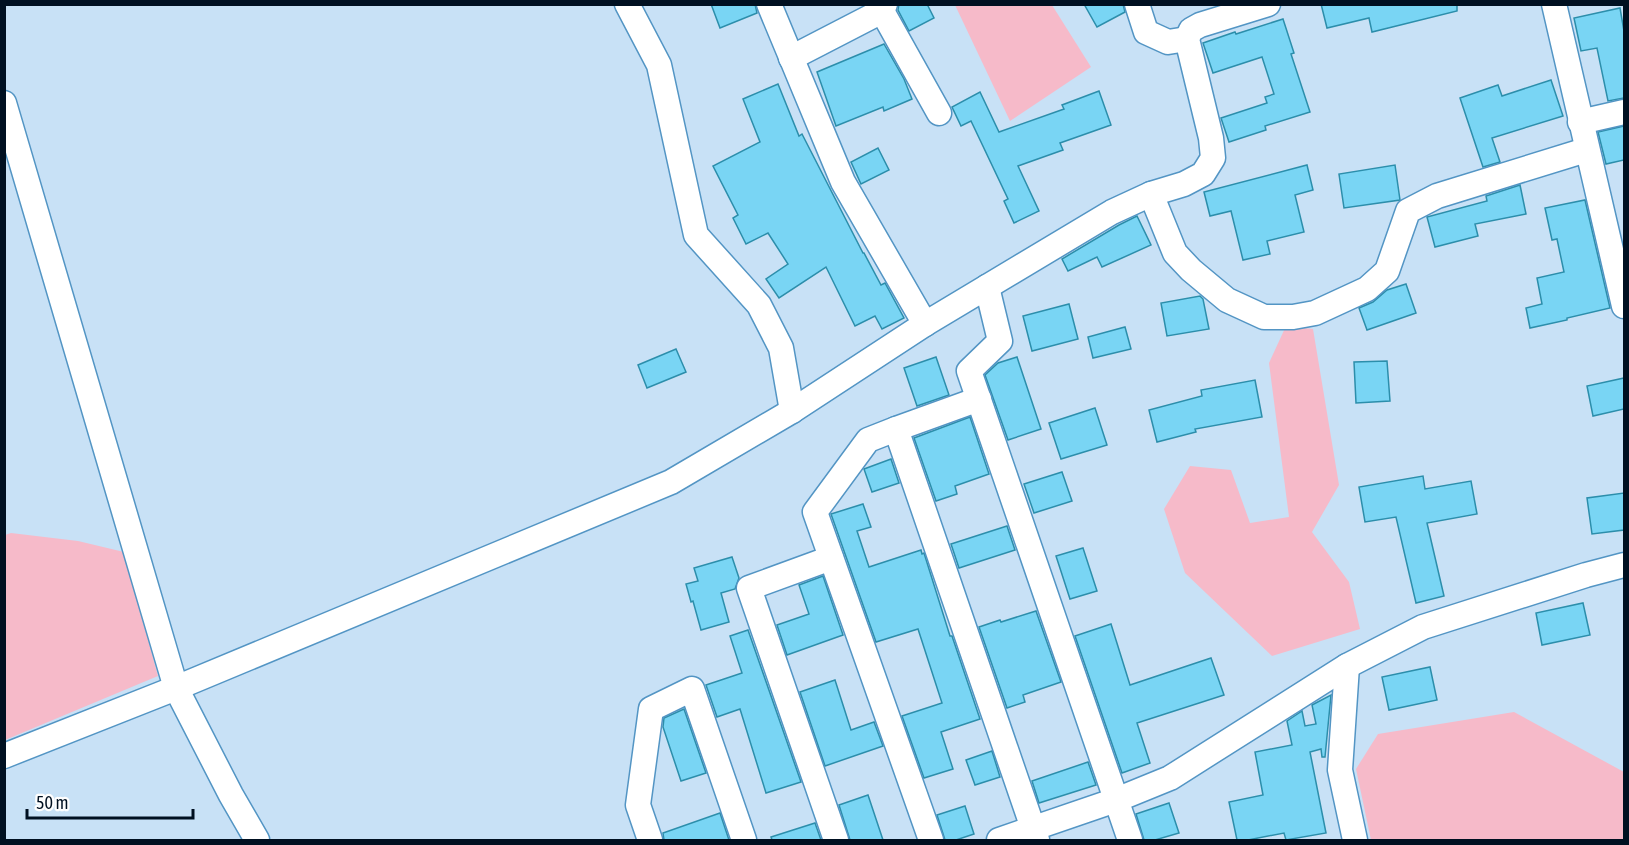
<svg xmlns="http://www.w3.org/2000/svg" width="1629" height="845" viewBox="0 0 1629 845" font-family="'Asap Condensed',sans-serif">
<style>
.green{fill:#f6bac9}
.building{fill:#79d5f4;stroke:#2c8eab;stroke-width:1.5}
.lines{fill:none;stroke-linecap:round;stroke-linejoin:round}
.minor-casing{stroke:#5395c4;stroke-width:27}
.minor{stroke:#fff;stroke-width:24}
</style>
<rect width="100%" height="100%" fill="#c8e1f6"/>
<g class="green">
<path d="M 955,5 L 1052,5 L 1091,67 L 1010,121 Z"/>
<path d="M 1286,326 L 1313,329 L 1339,485 L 1312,532 L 1349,582 L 1360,629 L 1272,656 L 1185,573 L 1164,509 L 1190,466 L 1231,470 L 1250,523 L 1289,517 L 1269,363 Z"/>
<path d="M 11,533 L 78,541 L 124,552 L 158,676 L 5,740 L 5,535 Z"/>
<path d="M 1514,712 L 1624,772 L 1624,840 L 1371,840 L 1356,769 L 1378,734 Z"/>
</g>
<g class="building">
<path d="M 711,4 L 755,4 L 757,13 L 720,28 Z"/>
<path d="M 899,4 L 927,4 L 934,18 L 909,31 L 898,10 Z"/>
<path d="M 1084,4 L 1123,4 L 1125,12 L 1097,27 Z"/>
<path d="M 1321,4 L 1457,4 L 1457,11 L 1372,32 L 1369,18 L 1327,28 Z"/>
<path d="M 1620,8 L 1624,31 L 1624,98 L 1608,101 L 1597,48 L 1581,51 L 1574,18 Z"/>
<path d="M 1283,19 L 1294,53 L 1291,54 L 1310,112 L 1265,126 L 1266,130 L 1229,142 L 1221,118 L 1267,103 L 1265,97 L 1274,94 L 1262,57 L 1213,73 L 1203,43 L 1235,32 L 1236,34 Z"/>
<path d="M 884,44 L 904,79 L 912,99 L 884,111 L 883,107 L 836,126 L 817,72 Z"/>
<path d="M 1551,80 L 1563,116 L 1492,138 L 1500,162 L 1483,167 L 1460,98 L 1498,85 L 1502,96 Z"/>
<path d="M 778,84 L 799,136 L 802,134 L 863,253 L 864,253 L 881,285 L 885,283 L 904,318 L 882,329 L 875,316 L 855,326 L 826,267 L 779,298 L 766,279 L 788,264 L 768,233 L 746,244 L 733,218 L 738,215 L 713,166 L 760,142 L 743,99 Z"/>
<path d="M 1099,91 L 1111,125 L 1060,143 L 1063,150 L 1018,166 L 1039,211 L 1014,223 L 1004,201 L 1008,199 L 971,121 L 961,126 L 952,107 L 980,92 L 999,132 L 1064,109 L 1062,105 Z"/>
<path d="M 1624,126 L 1624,160 L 1606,164 L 1598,132 Z"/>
<path d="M 878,148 L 889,170 L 861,184 L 851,162 Z"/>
<path d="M 1307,165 L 1313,190 L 1295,195 L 1304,232 L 1267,241 L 1270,254 L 1243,260 L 1231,211 L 1210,216 L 1204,192 Z"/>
<path d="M 1395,165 L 1400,200 L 1344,208 L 1339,174 Z"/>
<path d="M 1520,185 L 1526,214 L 1475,224 L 1478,236 L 1435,247 L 1427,217 L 1487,201 L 1486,196 Z"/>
<path d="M 1585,200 L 1610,308 L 1567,318 L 1567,320 L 1530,328 L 1526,308 L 1542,304 L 1537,278 L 1564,272 L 1557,239 L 1552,240 L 1545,208 Z"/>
<path d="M 1137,216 L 1151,245 L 1102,267 L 1097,257 L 1068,271 L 1062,259 L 1119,225 Z"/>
<path d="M 1406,284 L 1416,313 L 1367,330 L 1359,308 L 1373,302 L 1387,290 Z"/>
<path d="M 1200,296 L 1203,299 L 1209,329 L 1167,336 L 1161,303 Z"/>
<path d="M 1069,304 L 1078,339 L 1032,351 L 1023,316 Z"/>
<path d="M 1125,327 L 1131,349 L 1093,358 L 1088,337 Z"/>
<path d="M 676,349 L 686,372 L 647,388 L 638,365 Z"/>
<path d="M 936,357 L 949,395 L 917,406 L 904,368 Z"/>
<path d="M 1017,357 L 1041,429 L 1008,440 L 985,375 L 998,363 Z"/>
<path d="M 1387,361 L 1390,401 L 1356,403 L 1354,362 Z"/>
<path d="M 1624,378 L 1624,409 L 1593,416 L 1587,386 Z"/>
<path d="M 1255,380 L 1262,417 L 1195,429 L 1196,432 L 1157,442 L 1149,410 L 1202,396 L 1201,390 Z"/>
<path d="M 1095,408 L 1107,445 L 1061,459 L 1049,423 Z"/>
<path d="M 970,417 L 989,474 L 955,486 L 957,494 L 936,501 L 914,438 Z"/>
<path d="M 891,459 L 899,483 L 872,492 L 864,469 Z"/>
<path d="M 1062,472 L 1072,501 L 1034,513 L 1024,484 Z"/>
<path d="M 1423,476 L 1425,489 L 1471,481 L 1477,514 L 1427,523 L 1444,596 L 1416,603 L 1396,517 L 1365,522 L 1359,487 Z"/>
<path d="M 1624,493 L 1624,530 L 1592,534 L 1587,498 Z"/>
<path d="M 863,504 L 871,527 L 857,531 L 869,567 L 921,550 L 922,554 L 924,553 L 950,636 L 952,636 L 980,719 L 941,732 L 953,769 L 924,778 L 902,716 L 942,703 L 918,629 L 876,642 L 831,514 Z"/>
<path d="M 1007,526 L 1015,550 L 959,568 L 951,544 Z"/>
<path d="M 1083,548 L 1097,591 L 1070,599 L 1056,556 Z"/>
<path d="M 732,557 L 739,578 L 735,589 L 721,593 L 729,622 L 701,630 L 693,601 L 691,602 L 686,584 L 698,581 L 694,568 Z"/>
<path d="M 823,576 L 843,635 L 787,655 L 777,625 L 809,614 L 799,585 Z"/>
<path d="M 1583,603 L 1590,635 L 1542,645 L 1536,613 Z"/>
<path d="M 1036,611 L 1061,682 L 1023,695 L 1025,702 L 1007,708 L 979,627 L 1000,620 L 1001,622 Z"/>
<path d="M 1111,624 L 1130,685 L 1211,658 L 1224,695 L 1137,723 L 1150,763 L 1122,773 L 1075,636 Z"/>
<path d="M 748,630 L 801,782 L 766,793 L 740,709 L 717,717 L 706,685 L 742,673 L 730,636 Z"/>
<path d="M 1430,667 L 1437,700 L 1389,710 L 1382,677 Z"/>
<path d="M 835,680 L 851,730 L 874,722 L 883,746 L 825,766 L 800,692 Z"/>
<path d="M 1331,695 L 1325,757 L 1322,757 L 1321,749 L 1310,752 L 1326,833 L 1286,840 L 1284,833 L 1248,840 L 1237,840 L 1229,802 L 1263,795 L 1255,752 L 1292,745 L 1287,721 L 1302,711 L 1305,726 L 1316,724 L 1312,705 Z"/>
<path d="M 684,709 L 706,773 L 681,781 L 663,727 L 664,718 Z"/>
<path d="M 992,751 L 1000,777 L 975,785 L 966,760 Z"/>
<path d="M 1088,762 L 1096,785 L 1039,803 L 1032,781 Z"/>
<path d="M 868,795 L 883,840 L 850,840 L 839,805 Z"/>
<path d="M 1169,803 L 1179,833 L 1155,840 L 1144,840 L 1136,814 Z"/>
<path d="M 965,806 L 974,834 L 956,840 L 945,840 L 937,815 Z"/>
<path d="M 720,813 L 729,840 L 664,840 L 663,833 Z"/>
<path d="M 815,823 L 821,840 L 772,840 L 771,837 Z"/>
</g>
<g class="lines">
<g class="minor-casing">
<g id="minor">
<path d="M 627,4 L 659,65 L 696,235 L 759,305 L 781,348 L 792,411"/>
<path d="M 769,4 L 843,182 L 925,324"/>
<path d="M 1137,4 L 1146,32 L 1168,42 L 1187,39"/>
<path d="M 1554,4 L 1624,306"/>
<path d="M 882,11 L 939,113"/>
<path d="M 791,58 L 882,11 L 885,4"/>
<path d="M 4,103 L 176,688 L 231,795 L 257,840"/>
<path d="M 1580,122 L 1624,112"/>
<path d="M 1151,194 L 1175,253 L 1191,270 L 1227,300 L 1264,317 L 1293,317 L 1315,313 L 1367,289 L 1387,271 L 1408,211 L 1437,196 L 1586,150"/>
<path d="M 987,287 L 1000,341 L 969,371 L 1130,840"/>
<path d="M 979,399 L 896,429 L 1037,840"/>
<path d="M 896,429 L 868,440 L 815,512 L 931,840"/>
<path d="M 831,558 L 749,588 L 836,840"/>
<path d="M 1347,666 L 1340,770 L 1355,840"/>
<path d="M 4,756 L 176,688 L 671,482 L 792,411 L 925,324 L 1112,212 L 1151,194 L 1184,184 L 1203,174 L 1213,158 L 1211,138 L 1187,39 L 1191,30 L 1200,25 L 1268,4"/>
<path d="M 650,840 L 638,805 L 651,709 L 692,689 L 744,840"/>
<path d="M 999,840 L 1116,800 L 1170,778 L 1347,666 L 1423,627 L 1586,575 L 1624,565"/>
</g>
</g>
<use href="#minor" class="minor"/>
</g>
<rect width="1629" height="845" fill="none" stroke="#001021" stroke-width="12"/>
<path d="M27 809v9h166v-9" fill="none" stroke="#001021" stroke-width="3"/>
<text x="36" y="809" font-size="18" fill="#001021" stroke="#fefefe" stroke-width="4.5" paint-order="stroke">50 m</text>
</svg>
